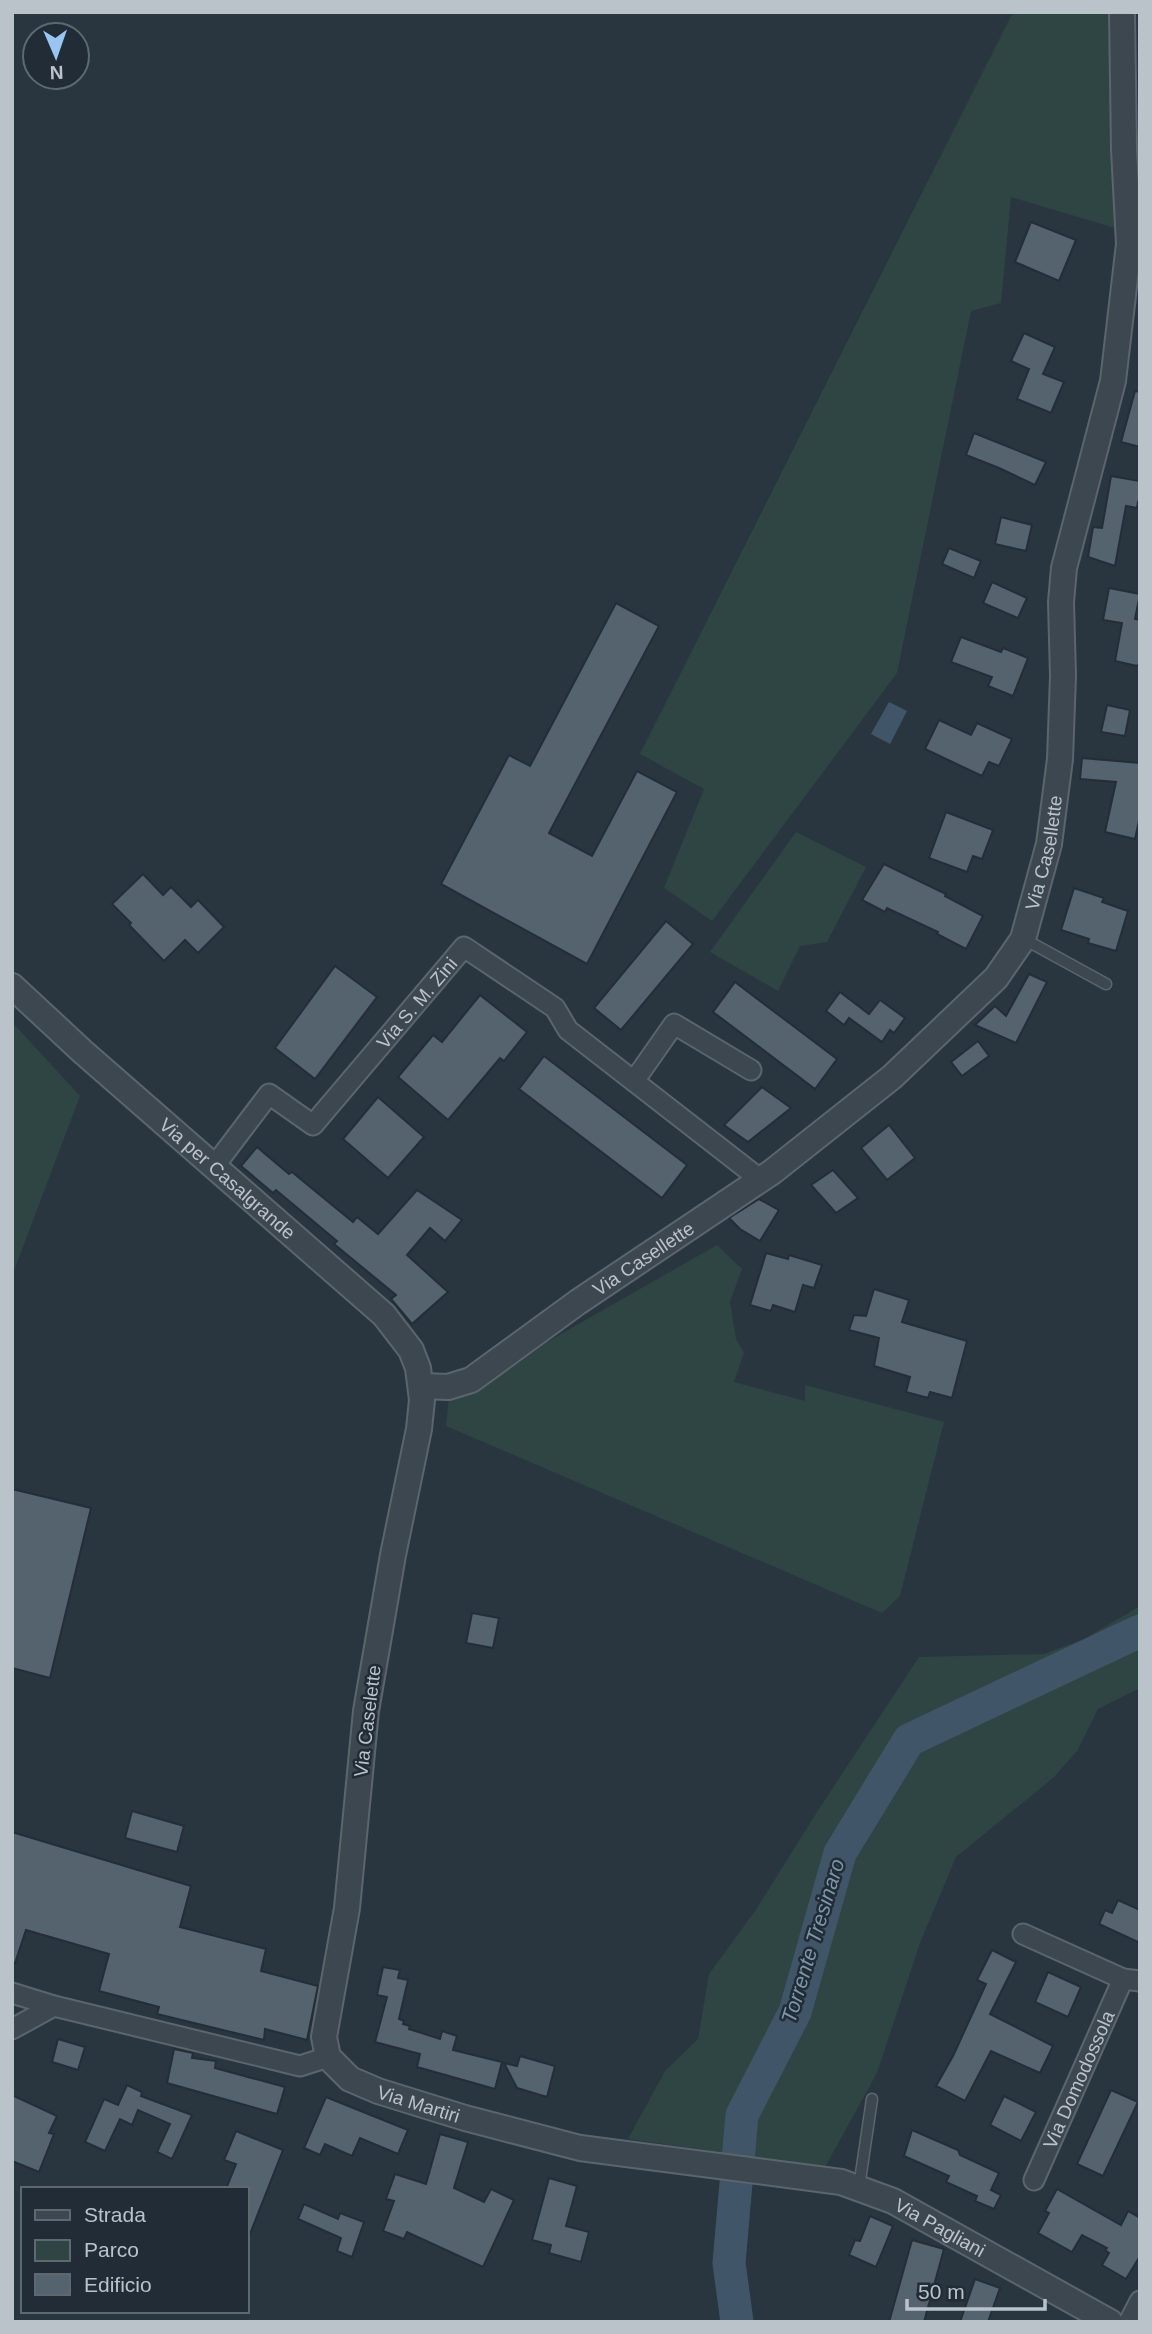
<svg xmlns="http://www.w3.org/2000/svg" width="1152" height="2334" viewBox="0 0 1152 2334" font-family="Helvetica,sans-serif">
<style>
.green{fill:#2e4543}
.water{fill:#405668}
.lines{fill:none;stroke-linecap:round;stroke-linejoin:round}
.river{stroke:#405668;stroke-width:33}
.building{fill:#54636d;stroke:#232e38;stroke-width:2}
.service-casing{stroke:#5b656e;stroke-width:13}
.minor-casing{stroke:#5b656e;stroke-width:23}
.tertiary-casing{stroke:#5b656e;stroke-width:28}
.service{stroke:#3d4750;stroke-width:10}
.minor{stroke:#3d4750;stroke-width:19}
.tertiary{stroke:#3d4750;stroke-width:24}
.labels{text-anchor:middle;stroke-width:5;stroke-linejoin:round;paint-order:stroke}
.street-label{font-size:19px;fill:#bac2ca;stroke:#212c36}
.water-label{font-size:21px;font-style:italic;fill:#7d96aa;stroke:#212c36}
</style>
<rect width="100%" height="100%" fill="#293640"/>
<g class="green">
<path d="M 1013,12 L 1108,12 L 1115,228 L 1011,197 L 1001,303 L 971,311 L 897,673 L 712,921 L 664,888 L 704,789 L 640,754 Z"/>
<path d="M 796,832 L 866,867 L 827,942 L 800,946 L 778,991 L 710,952 Z"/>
<path d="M 12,1022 L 80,1096 L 12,1276 Z"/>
<path d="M 717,1245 L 742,1269 L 730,1302 L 736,1339 L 744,1353 L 734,1382 L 805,1401 L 805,1385 L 944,1422 L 900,1596 L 882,1613 L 446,1426 L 449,1398 Z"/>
<path d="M 1140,1606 L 1140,1688 L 1098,1709 L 1077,1751 L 1053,1778 L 956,1857 L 920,1943 L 877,2073 L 825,2167 L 628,2139 L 665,2071 L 698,2039 L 709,1974 L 757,1908 L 817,1812 L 919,1657 L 1044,1654 L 1084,1639 Z"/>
</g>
<path class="water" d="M 889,702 L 907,711 L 890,744 L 871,734 Z"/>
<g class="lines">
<path class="river" d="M 737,2322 L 729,2263 L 742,2115 L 795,2012 L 840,1853 L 909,1740 L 1140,1631"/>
</g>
<g class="building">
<path d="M 1031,222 L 1076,240 L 1059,281 L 1015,262 Z"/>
<path d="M 1024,333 L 1055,347 L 1043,374 L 1064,382 L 1051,413 L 1017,399 L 1029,369 L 1011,361 Z"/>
<path d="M 1135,391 L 1140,392 L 1140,447 L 1121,442 Z"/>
<path d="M 974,433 L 1046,462 L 1035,485 L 999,468 L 966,455 Z"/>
<path d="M 1111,476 L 1140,481 L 1140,503 L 1138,502 L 1137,508 L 1126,506 L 1115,566 L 1088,557 L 1093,527 L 1102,528 Z"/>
<path d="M 1001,517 L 1032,525 L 1026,551 L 995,544 Z"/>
<path d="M 949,548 L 981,561 L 974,578 L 942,564 Z"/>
<path d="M 992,582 L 1027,598 L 1018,618 L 983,603 Z"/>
<path d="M 1109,588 L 1140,594 L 1135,619 L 1140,620 L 1140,663 L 1137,666 L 1115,661 L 1122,623 L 1103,620 Z"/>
<path d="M 616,603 L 659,626 L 549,833 L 592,856 L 637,771 L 677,792 L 587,964 L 441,884 L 509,755 L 530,766 Z"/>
<path d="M 961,637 L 1001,652 L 1003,648 L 1028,658 L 1013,696 L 988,686 L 992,677 L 951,662 Z"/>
<path d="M 1107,705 L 1130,710 L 1125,736 L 1101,732 Z"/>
<path d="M 939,720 L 971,735 L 977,723 L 1012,739 L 999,766 L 989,762 L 982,776 L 925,749 Z"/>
<path d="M 1082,758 L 1140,763 L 1140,816 L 1135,839 L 1105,832 L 1116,782 L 1080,779 Z"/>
<path d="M 946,812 L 993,830 L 982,859 L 973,856 L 967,872 L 929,858 Z"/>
<path d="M 884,864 L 946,894 L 945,896 L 983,916 L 966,949 L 937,934 L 938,932 L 887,908 L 885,912 L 862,900 Z"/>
<path d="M 143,874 L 163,895 L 171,887 L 191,907 L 198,900 L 224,927 L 198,953 L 185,940 L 164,961 L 129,925 L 131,923 L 112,904 Z"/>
<path d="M 1074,888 L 1104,898 L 1102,902 L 1128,911 L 1116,951 L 1088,943 L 1089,939 L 1061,930 Z"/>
<path d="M 666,921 L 693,944 L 621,1030 L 594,1008 Z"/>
<path d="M 335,966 L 377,997 L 315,1079 L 275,1048 Z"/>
<path d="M 1029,974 L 1047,982 L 1016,1043 L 975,1025 L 995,1006 L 1006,1016 Z"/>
<path d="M 735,982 L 837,1059 L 815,1089 L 713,1012 Z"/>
<path d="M 840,992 L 869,1014 L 880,1000 L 905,1018 L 894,1033 L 890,1030 L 882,1042 L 849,1018 L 844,1025 L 826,1011 Z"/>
<path d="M 480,995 L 527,1032 L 504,1061 L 500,1058 L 448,1120 L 398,1077 L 433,1035 L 442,1042 Z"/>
<path d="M 978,1041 L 989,1056 L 962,1076 L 951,1062 Z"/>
<path d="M 544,1056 L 687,1165 L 662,1198 L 519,1089 Z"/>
<path d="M 762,1087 L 791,1108 L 748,1142 L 724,1125 Z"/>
<path d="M 378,1097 L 424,1137 L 388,1178 L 343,1139 Z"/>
<path d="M 889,1125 L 915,1158 L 887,1180 L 861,1148 Z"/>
<path d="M 257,1147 L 289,1174 L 292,1172 L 353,1222 L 357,1217 L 378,1234 L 417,1190 L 462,1220 L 445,1241 L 430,1228 L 407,1255 L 448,1292 L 412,1324 L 391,1299 L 396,1295 L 334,1244 L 337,1241 L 276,1190 L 273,1193 L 241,1166 Z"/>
<path d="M 833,1170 L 858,1198 L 836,1213 L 811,1185 Z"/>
<path d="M 759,1199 L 779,1210 L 760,1241 L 740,1229 L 729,1218 Z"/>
<path d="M 766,1253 L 788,1259 L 789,1255 L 822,1265 L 814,1288 L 803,1285 L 795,1312 L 773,1305 L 771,1311 L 750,1305 Z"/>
<path d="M 874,1289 L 909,1300 L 902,1322 L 967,1341 L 952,1398 L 930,1392 L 928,1398 L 906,1392 L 910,1377 L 874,1366 L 879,1338 L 849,1330 L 854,1315 L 866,1316 Z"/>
<path d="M 12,1489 L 91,1508 L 50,1678 L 12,1668 Z"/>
<path d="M 472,1613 L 499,1618 L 493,1648 L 466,1643 Z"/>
<path d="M 132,1811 L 184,1826 L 177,1852 L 125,1838 Z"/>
<path d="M 12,1832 L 191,1886 L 180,1927 L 266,1949 L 261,1971 L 318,1986 L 307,2040 L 265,2029 L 264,2040 L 157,2014 L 159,2007 L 99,1991 L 109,1954 L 26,1930 L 15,1963 L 12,1962 Z"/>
<path d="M 1118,1900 L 1140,1910 L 1140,1943 L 1099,1924 L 1105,1910 L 1112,1913 Z"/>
<path d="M 992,1950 L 1016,1962 L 990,2014 L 1053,2046 L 1040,2073 L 991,2051 L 965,2101 L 936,2086 L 953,2056 L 986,1984 L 977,1980 Z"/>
<path d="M 383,1967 L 400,1970 L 398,1978 L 408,1980 L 399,2019 L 404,2021 L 403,2024 L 410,2026 L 409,2029 L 440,2039 L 442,2031 L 457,2036 L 453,2050 L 502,2062 L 495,2089 L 417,2067 L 420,2054 L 375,2042 L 387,1997 L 377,1995 Z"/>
<path d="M 1048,1972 L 1081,1987 L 1068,2017 L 1035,2002 Z"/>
<path d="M 58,2039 L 85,2047 L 78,2070 L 52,2062 Z"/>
<path d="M 174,2049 L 193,2053 L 192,2058 L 216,2061 L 215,2068 L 285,2087 L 277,2114 L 167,2083 Z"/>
<path d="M 520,2056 L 555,2066 L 547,2097 L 517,2088 L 504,2063 L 517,2066 Z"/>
<path d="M 127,2085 L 142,2092 L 141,2096 L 192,2115 L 172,2159 L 157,2152 L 170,2124 L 138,2110 L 132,2125 L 120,2119 L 105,2151 L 85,2142 L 104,2099 L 118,2105 Z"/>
<path d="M 1111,2090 L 1138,2102 L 1103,2176 L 1077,2164 Z"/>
<path d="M 12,2095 L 57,2116 L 49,2133 L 54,2134 L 39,2172 L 12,2161 Z"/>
<path d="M 1004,2096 L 1036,2112 L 1021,2141 L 990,2125 Z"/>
<path d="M 326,2097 L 408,2130 L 398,2154 L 360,2138 L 352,2156 L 325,2144 L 320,2155 L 304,2148 Z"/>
<path d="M 912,2130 L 958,2150 L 960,2155 L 999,2173 L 991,2190 L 1001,2195 L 994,2209 L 975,2201 L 977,2196 L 946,2182 L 949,2176 L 904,2156 Z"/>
<path d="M 236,2131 L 283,2150 L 248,2239 L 247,2189 L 226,2189 L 236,2164 L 224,2160 Z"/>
<path d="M 440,2134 L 468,2142 L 454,2188 L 484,2202 L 491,2189 L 514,2200 L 483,2267 L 407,2232 L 404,2239 L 383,2231 L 394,2201 L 386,2199 L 395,2174 L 426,2184 Z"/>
<path d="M 549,2178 L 577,2186 L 566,2226 L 589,2232 L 581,2262 L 549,2253 L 551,2245 L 532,2240 Z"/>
<path d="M 1057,2189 L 1121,2225 L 1128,2211 L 1140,2218 L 1140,2256 L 1126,2279 L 1102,2265 L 1109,2253 L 1105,2250 L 1107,2248 L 1082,2235 L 1072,2252 L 1038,2233 L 1049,2213 L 1045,2211 Z"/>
<path d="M 304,2204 L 338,2219 L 340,2213 L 364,2222 L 352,2257 L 337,2251 L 341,2238 L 298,2219 Z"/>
<path d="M 870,2216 L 893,2226 L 876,2267 L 849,2255 L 855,2240 L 860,2241 Z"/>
<path d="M 912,2240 L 944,2249 L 924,2322 L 889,2322 Z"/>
<path d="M 975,2279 L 1000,2288 L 988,2322 L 960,2322 Z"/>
</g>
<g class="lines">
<g class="service-casing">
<g id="service">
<path d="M 1024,939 L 1106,984"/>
<path d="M 859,2187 L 872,2099"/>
</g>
</g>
<g class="minor-casing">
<g id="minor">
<path d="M 634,1081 L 674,1024 L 751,1070"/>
<path id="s1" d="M 222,1156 L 269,1094 L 313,1125 L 464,947 L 555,1008 L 568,1030 L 761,1180"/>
<path d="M 1023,1934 L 1123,1979 L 1140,1981"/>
<path d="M 12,1993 L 54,2006 L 300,2066 L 328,2057"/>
<path d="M 12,2029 L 54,2006"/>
<path id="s2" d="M 1034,2180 L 1123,1979"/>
<path d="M 1129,2322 L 1140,2301"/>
</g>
</g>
<g class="tertiary-casing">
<g id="tertiary">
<path id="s3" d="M 12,986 L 83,1052 L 384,1315 L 411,1350 L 418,1368 L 422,1400 L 419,1429 L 393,1555 L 366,1711 L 347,1908 L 324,2037 L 328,2057 L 350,2079 L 378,2091 L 465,2118 L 580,2148 L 841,2182 L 893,2201 L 1110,2322"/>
<path id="s4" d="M 422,1386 L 448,1387 L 471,1380 L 578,1302 L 772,1172 L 892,1077 L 996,978 L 1023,939 L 1049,844 L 1060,759 L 1063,676 L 1061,602 L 1064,568 L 1113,381 L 1129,244 L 1124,149 L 1122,12"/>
</g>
</g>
<use href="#service" class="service"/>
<use href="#minor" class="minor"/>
<use href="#tertiary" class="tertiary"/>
</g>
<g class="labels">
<g class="street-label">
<text dy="7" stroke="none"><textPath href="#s4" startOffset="849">Via Casellette</textPath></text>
<text dy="7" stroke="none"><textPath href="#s1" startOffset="292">Via S. M. Zini</textPath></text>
<text dy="7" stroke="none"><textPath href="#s3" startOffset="289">Via per Casalgrande</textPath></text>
<text dy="7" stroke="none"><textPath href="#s4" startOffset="261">Via Casellette</textPath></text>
<text transform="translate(367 1721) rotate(-83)" y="7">Via Caselette</text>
<text dy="7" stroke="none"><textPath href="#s2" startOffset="110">Via Domodossola</textPath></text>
<text dy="7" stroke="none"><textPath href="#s3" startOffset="1362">Via Martiri</textPath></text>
<text dy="7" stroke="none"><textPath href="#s3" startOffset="1902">Via Pagliani</textPath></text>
</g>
<g class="water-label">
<text transform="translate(813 1941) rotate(-73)" y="7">Torrente Tresinaro</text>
</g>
</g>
<rect width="1152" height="2334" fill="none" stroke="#bac2ca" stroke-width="28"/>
<rect x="21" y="2187" width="228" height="126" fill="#212c36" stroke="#5e6871" stroke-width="2"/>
<rect x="35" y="2210" width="35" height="10" fill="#3d4750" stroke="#5e6871" stroke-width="2"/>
<text x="84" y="2222" font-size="21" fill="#bac2ca">Strada</text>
<rect x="35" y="2240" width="35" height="21" fill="#2e4543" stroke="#5e6871" stroke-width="2"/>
<text x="84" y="2257" font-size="21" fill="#bac2ca">Parco</text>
<rect x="35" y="2274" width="35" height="21" fill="#54636d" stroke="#5e6871" stroke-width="2"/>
<text x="84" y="2292" font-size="21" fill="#bac2ca">Edificio</text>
<g transform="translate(56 56) rotate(178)"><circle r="33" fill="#212c36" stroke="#5e6871" stroke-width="2"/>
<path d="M0-5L12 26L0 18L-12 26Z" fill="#99c6f1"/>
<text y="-10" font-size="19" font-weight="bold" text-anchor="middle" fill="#bac2ca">N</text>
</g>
<path d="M907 2299v10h138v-10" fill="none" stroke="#bac2ca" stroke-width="3.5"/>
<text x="918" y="2299" font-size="21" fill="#bac2ca" stroke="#212c36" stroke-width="5" paint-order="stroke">50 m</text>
</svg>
